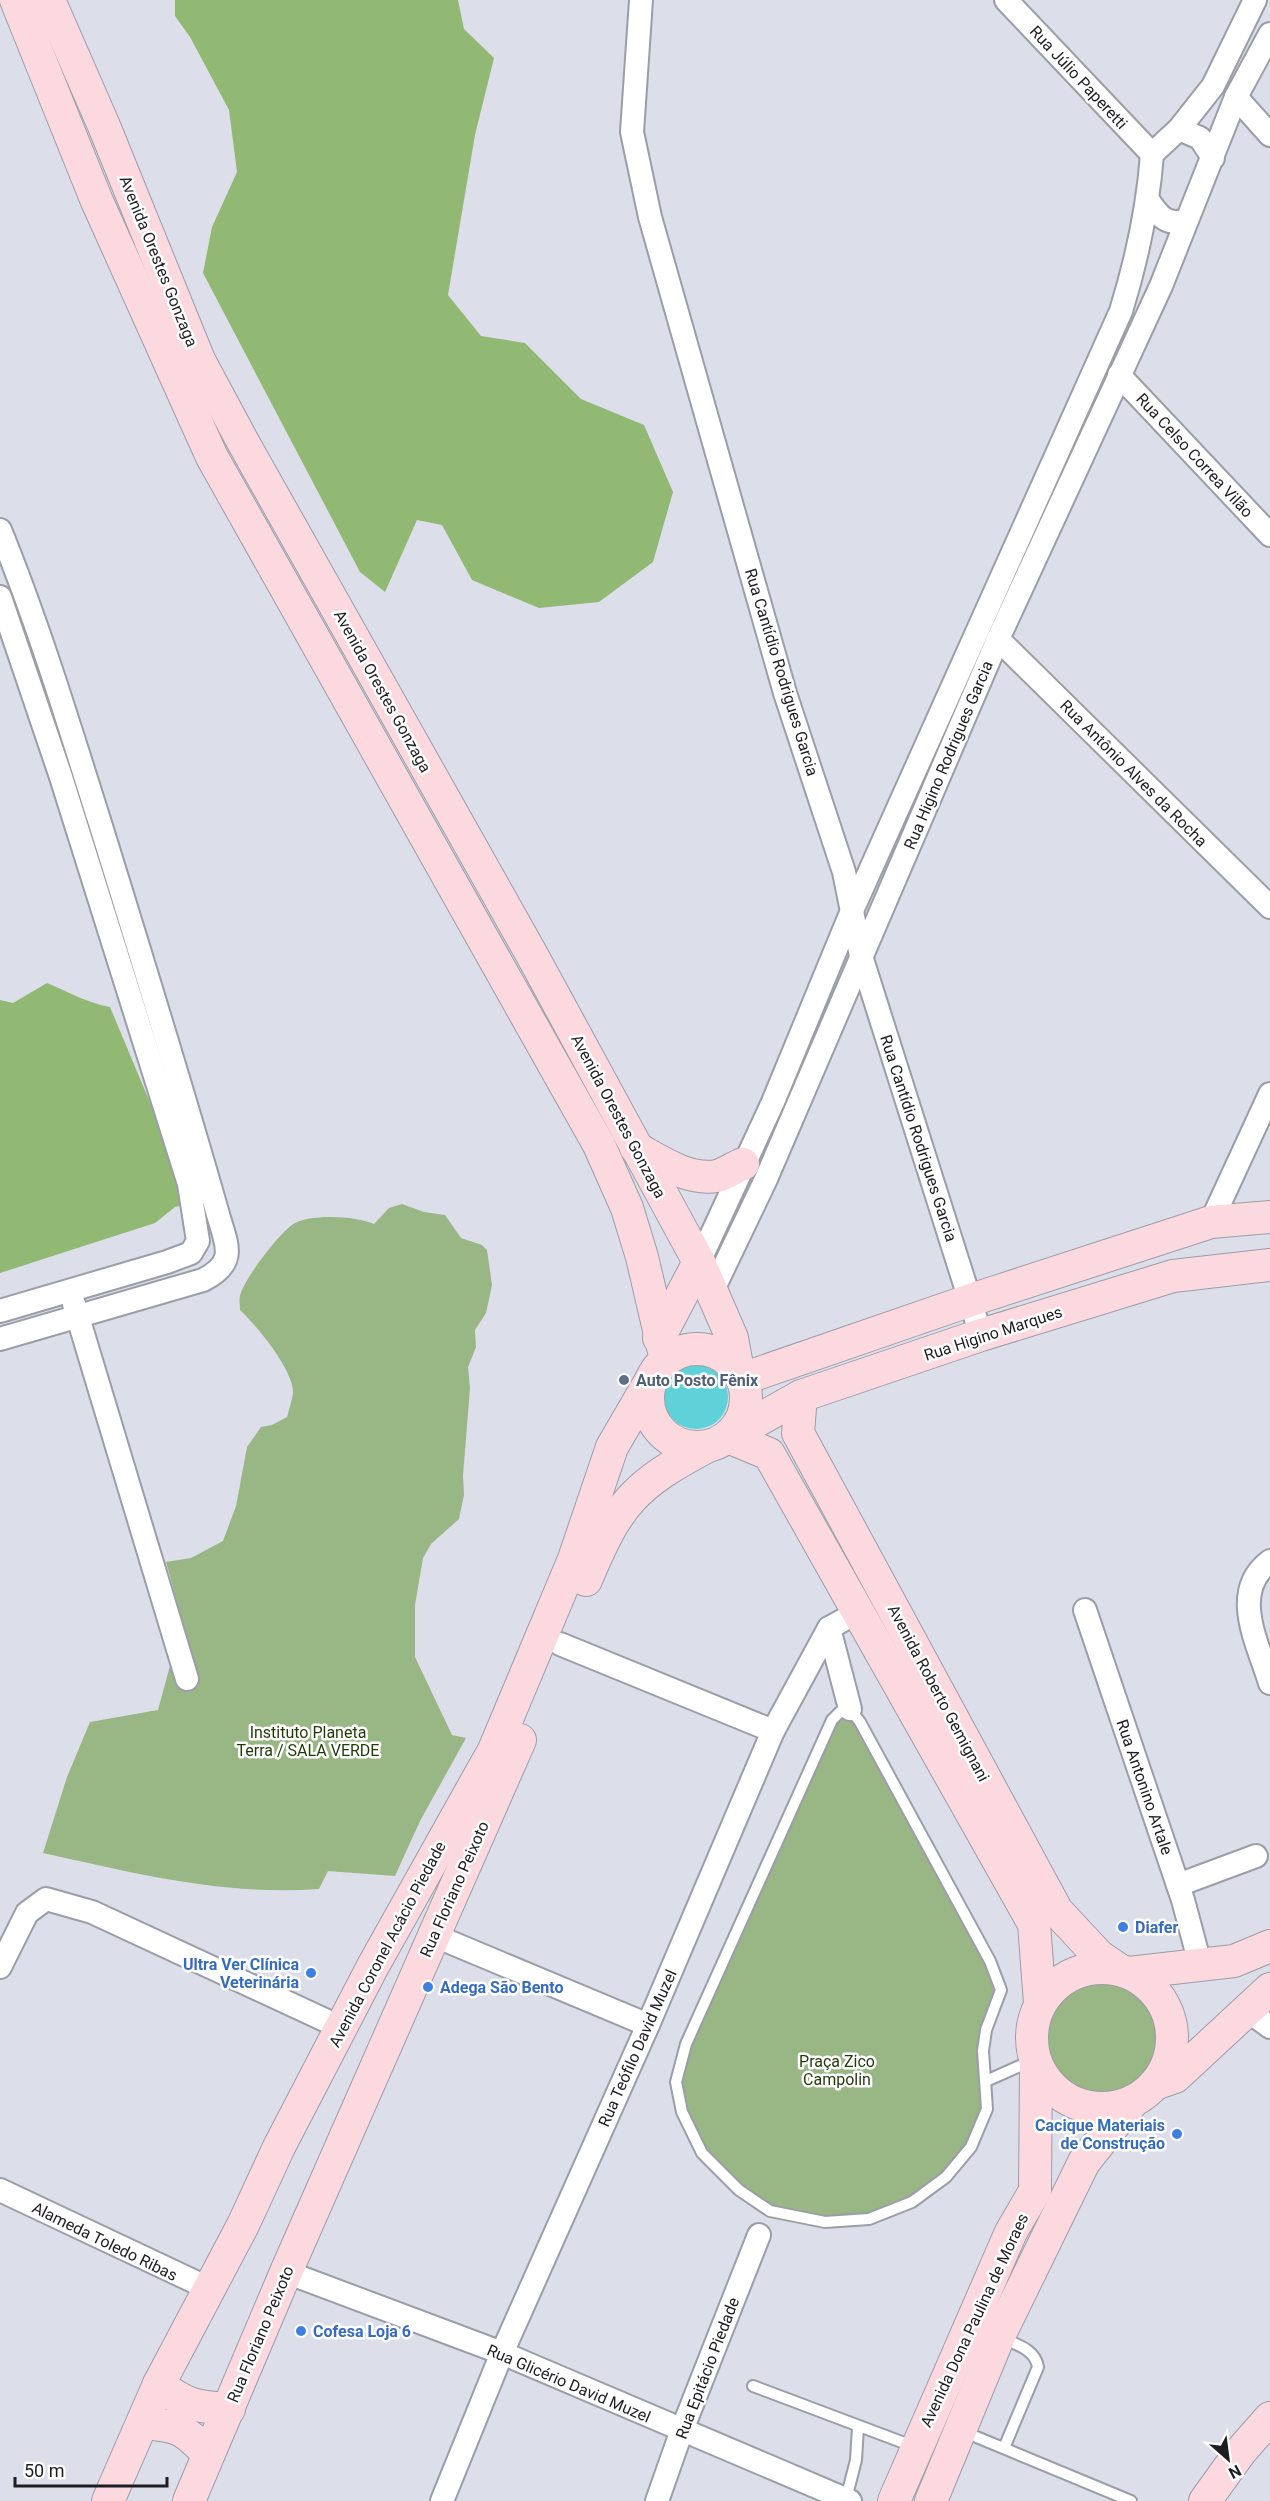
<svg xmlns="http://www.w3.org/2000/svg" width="1270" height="2501" viewBox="0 0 1270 2501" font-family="Roboto,sans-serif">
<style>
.green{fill:#99b685}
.forest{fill:#91b974}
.water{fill:#5ed1d9}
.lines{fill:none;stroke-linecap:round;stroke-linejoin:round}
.lane-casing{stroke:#9b9da8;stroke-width:14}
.street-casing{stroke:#9b9da8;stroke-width:26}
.secondary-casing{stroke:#9b9da8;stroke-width:34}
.lane{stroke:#fff;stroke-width:10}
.street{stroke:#fff;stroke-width:22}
.secondary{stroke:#fbd9de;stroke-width:32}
.service-dot{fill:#5c6f8a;stroke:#fff;stroke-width:2}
.shop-dot{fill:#3f7fe0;stroke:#fff;stroke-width:2}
.labels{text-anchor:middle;stroke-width:5;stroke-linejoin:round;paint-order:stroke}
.street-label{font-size:16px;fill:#1d1d22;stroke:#fff}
.service-label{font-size:16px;font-weight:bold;fill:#4e5e75;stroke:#fff;text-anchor:start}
.park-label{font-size:16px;fill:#1f3907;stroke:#fff}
.shop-label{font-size:16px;font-weight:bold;fill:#366cbe;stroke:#fff;text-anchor:start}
</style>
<rect width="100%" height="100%" fill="#dcdeea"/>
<g class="green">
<path d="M 402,1204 L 424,1212 L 445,1215 L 461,1238 L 482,1245 L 487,1250 L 492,1285 L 486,1313 L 475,1330 L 476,1347 L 468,1367 L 470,1388 L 463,1476 L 464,1495 L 459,1519 L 431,1544 L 423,1558 L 415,1605 L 415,1657 L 452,1735 L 466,1738 L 420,1821 L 395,1876 L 328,1871 L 319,1889 C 224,1896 134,1873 43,1853 L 67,1777 L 90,1722 L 158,1710 L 171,1662 L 196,1671 L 166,1562 L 191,1558 L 223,1541 L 236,1506 L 247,1447 L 261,1427 L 272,1425 L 287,1417 C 289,1409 292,1401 293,1393 C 294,1370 256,1325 240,1310 C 240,1306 239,1300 240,1296 C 244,1279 278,1235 292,1225 C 308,1213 357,1216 374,1224 L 389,1208 Z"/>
<path d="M 841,1713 L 859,1722 L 999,1990 L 985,2030 L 986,2108 L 969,2147 L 945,2176 L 869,2218 L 825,2220 L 781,2213 L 740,2189 L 704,2152 L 684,2112 L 677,2082 L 688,2045 L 833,1721 Z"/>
<circle cx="1102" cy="2035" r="57"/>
</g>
<g class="forest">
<path d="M 175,0 L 458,0 L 464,29 L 494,58 L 475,135 L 448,295 L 481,336 L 525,343 L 581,399 L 644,425 L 673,492 L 653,562 L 599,602 L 539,608 L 472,580 L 442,525 L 417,520 L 385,592 L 360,572 L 203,273 L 212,227 L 237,172 L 229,110 L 190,37 L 175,16 Z"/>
<path d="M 47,983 C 69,992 87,1003 110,1007 L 192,1203 L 175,1207 L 155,1223 L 0,1273 L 0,1000 L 13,1003 Z"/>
</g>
<circle class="water" cx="696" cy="1397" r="32"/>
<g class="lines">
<g class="lane-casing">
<g id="lane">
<path d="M 850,1709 L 860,1722 L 990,1961 L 1001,1990 L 986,2030 L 983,2051 L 987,2109 L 971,2147 L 946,2177 L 912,2202 L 869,2219 L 825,2222 L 770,2211 L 739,2190 L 702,2153 L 682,2112 L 676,2082 L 686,2044 L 832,1720 L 840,1712 Z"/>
<path d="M 986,2081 L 1031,2061"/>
<path d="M 1002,2338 C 1017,2345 1035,2349 1038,2367 L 1004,2448"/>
<path d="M 753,2386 L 915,2447"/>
<path d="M 962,2431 L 1131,2501"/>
<path d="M 846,2499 L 856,2460 L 858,2427"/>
</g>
</g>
<g class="street-casing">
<g id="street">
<path d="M 641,0 L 632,132 L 650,217 L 785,693 L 844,872 L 861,956 L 981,1335"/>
<path d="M 1006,0 L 1152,154"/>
<path d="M 1236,97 L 1270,135"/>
<path d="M 1179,129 L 1200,138 L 1213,158"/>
<path d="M 1148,200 C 1158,215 1167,227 1186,220"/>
<path d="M 1119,375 L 1270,535"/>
<path d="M 0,530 C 39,626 69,725 100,823 C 140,952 180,1081 217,1211 C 226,1244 239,1262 203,1280 L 0,1339"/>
<path d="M 0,597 L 61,777 L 189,1184 L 198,1241 L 191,1253 L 167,1262 L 0,1311"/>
<path d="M 998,639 L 1270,907"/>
<path d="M 1211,1222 L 1270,1094"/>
<path d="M 699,1262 L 773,1102 L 851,913 L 1121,311 C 1137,259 1148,209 1152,154 L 1179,129 L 1213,86 L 1255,0"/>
<path d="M 712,1292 L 766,1179 L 998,639 L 1161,286 L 1236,97 L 1270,34"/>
<path d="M 74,1304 L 187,1679"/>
<path d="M 1270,1561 C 1229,1592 1258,1643 1270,1683"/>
<path d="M 1085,1610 L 1183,1900 L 1200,1964"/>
<path d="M 829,1628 L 850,1709"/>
<path d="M 560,1644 L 773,1731"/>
<path d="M 1178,1885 L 1256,1856"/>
<path d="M 433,1935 L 648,2025"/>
<path d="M 0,1967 L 27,1913 L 46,1899 L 92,1912 L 342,2028"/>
<path d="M 1247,2010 L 1270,2027"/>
<path d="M 0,2190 L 210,2289"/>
<path d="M 286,2272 L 502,2353 L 850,2501"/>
<path d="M 442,2501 L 502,2353 L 648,2025 L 773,1731 L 829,1628 L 856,1613"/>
<path d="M 657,2501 L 682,2430 L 759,2235"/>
</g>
</g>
<g class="secondary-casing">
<g id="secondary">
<path d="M 16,0 L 96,199 L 212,457 L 599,1145 L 627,1208 L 642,1257 L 666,1360"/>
<path d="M 49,0 L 104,126 L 199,360 L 243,442 L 532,955 L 699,1262 L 732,1338 L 738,1371"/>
<path d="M 636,1148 C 660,1161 688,1181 717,1176 C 725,1174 735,1167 743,1164"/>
<path d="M 659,1338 L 699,1262"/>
<circle cx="697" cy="1398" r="49"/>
<path d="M 742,1379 L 971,1300 L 1211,1222 L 1270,1217"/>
<path d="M 801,1396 L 798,1433 L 1057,1911 L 1099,1956 L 1118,1969"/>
<path d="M 728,1437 L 769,1454 L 1034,1924 L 1040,2003"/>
<path d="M 728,1437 L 801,1396 L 981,1335 L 1173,1276 L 1270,1265"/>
<path d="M 586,1580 C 618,1503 634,1485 708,1446"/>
<circle cx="1102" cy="2038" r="70"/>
<path d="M 1129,1973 L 1234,1961 L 1270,1946"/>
<path d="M 1155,2084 L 1175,2077 L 1270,1989"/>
<path d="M 159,2384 C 184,2405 197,2407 229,2409"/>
<path d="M 143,2423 C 179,2426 183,2428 208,2454"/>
<path d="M 108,2501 L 159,2384 L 243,2225 L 279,2147 L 373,1966 L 494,1750 L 574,1559 L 612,1447 L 651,1380"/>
<path d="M 189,2501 L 286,2272 L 520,1740"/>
<path d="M 894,2501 L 1011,2232 L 1035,2191 L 1036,2064"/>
<path d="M 931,2501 L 999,2336 L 1084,2162 L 1133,2101"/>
<path d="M 1205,2501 L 1241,2451 L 1270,2418"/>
</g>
</g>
<use href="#lane" class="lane"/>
<use href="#street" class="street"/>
<use href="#secondary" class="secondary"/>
</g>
<circle class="service-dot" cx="624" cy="1380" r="6"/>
<g class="shop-dot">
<circle cx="1123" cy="1927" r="6"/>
<circle cx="311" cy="1973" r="6"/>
<circle cx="428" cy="1987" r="6"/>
<circle cx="1177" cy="2134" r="6"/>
<circle cx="301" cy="2331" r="6"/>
</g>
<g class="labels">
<g class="street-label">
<text transform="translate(1079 77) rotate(47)" y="6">Rua Júlio Paperetti</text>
<text transform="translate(159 261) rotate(68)" y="6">Avenida Orestes Gonzaga</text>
<text transform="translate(1195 455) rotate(47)" y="6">Rua Celso Correa Vilão</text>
<text transform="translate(782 672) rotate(73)" y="6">Rua Cantídio Rodrigues Garcia</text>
<text transform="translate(383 691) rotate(61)" y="6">Avenida Orestes Gonzaga</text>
<text transform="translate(948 755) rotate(-67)" y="6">Rua Higino Rodrigues Garcia</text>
<text transform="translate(1134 773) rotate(45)" y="6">Rua Antônio Alves da Rocha</text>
<text transform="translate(619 1116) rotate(62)" y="6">Avenida Orestes Gonzaga</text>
<text transform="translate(919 1138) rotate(72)" y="6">Rua Cantídio Rodrigues Garcia</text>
<text transform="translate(993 1333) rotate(-18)" y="6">Rua Higino Marques</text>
<text transform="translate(939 1693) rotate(62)" y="6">Avenida Roberto Gemignani</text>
<text transform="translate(1145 1787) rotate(71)" y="6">Rua Antonino Artale</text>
<text transform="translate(454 1889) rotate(-66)" y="6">Rua Floriano Peixoto</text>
<text transform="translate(387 1944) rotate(-62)" y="6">Avenida Coronel Acácio Piedade</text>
<text transform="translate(637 2048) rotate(-66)" y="6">Rua Teófilo David Muzel</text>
<text transform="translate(105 2241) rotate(26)" y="6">Alameda Toledo Ribas</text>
<text transform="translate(974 2320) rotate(-65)" y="6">Avenida Dona Paulina de Moraes</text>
<text transform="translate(260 2334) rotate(-67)" y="6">Rua Floriano Peixoto</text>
<text transform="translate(707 2368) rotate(-69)" y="6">Rua Epitácio Piedade</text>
<text transform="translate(569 2383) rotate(23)" y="6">Rua Glicério David Muzel</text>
</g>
<g class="service-label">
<text x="636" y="1386">Auto Posto Fênix</text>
</g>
<g class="park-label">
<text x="308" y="1738">Instituto Planeta<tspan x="308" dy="18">Terra / SALA VERDE</tspan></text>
<text x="837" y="2067">Praça Zico<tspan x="837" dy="18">Campolin</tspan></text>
</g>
<g class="shop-label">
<text x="1135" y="1933">Diafer</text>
<text x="299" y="1970" text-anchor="end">Ultra Ver Clínica<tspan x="299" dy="18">Veterinária</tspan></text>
<text x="440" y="1993">Adega São Bento</text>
<text x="1165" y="2131" text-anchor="end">Cacique Materiais<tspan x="1165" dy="18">de Construção</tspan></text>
<text x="313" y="2337">Cofesa Loja 6</text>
</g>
</g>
<g transform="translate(1228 2459) rotate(152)" stroke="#ffffff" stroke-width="4.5" paint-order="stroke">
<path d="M0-4.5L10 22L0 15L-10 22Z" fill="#1d1d22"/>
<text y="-9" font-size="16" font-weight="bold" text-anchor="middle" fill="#1d1d22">N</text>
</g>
<path d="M15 2477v9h152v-9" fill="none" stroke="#1d1d22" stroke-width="3"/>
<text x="24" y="2477" font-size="18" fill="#1d1d22" stroke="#ffffff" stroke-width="4.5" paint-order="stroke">50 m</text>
</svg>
